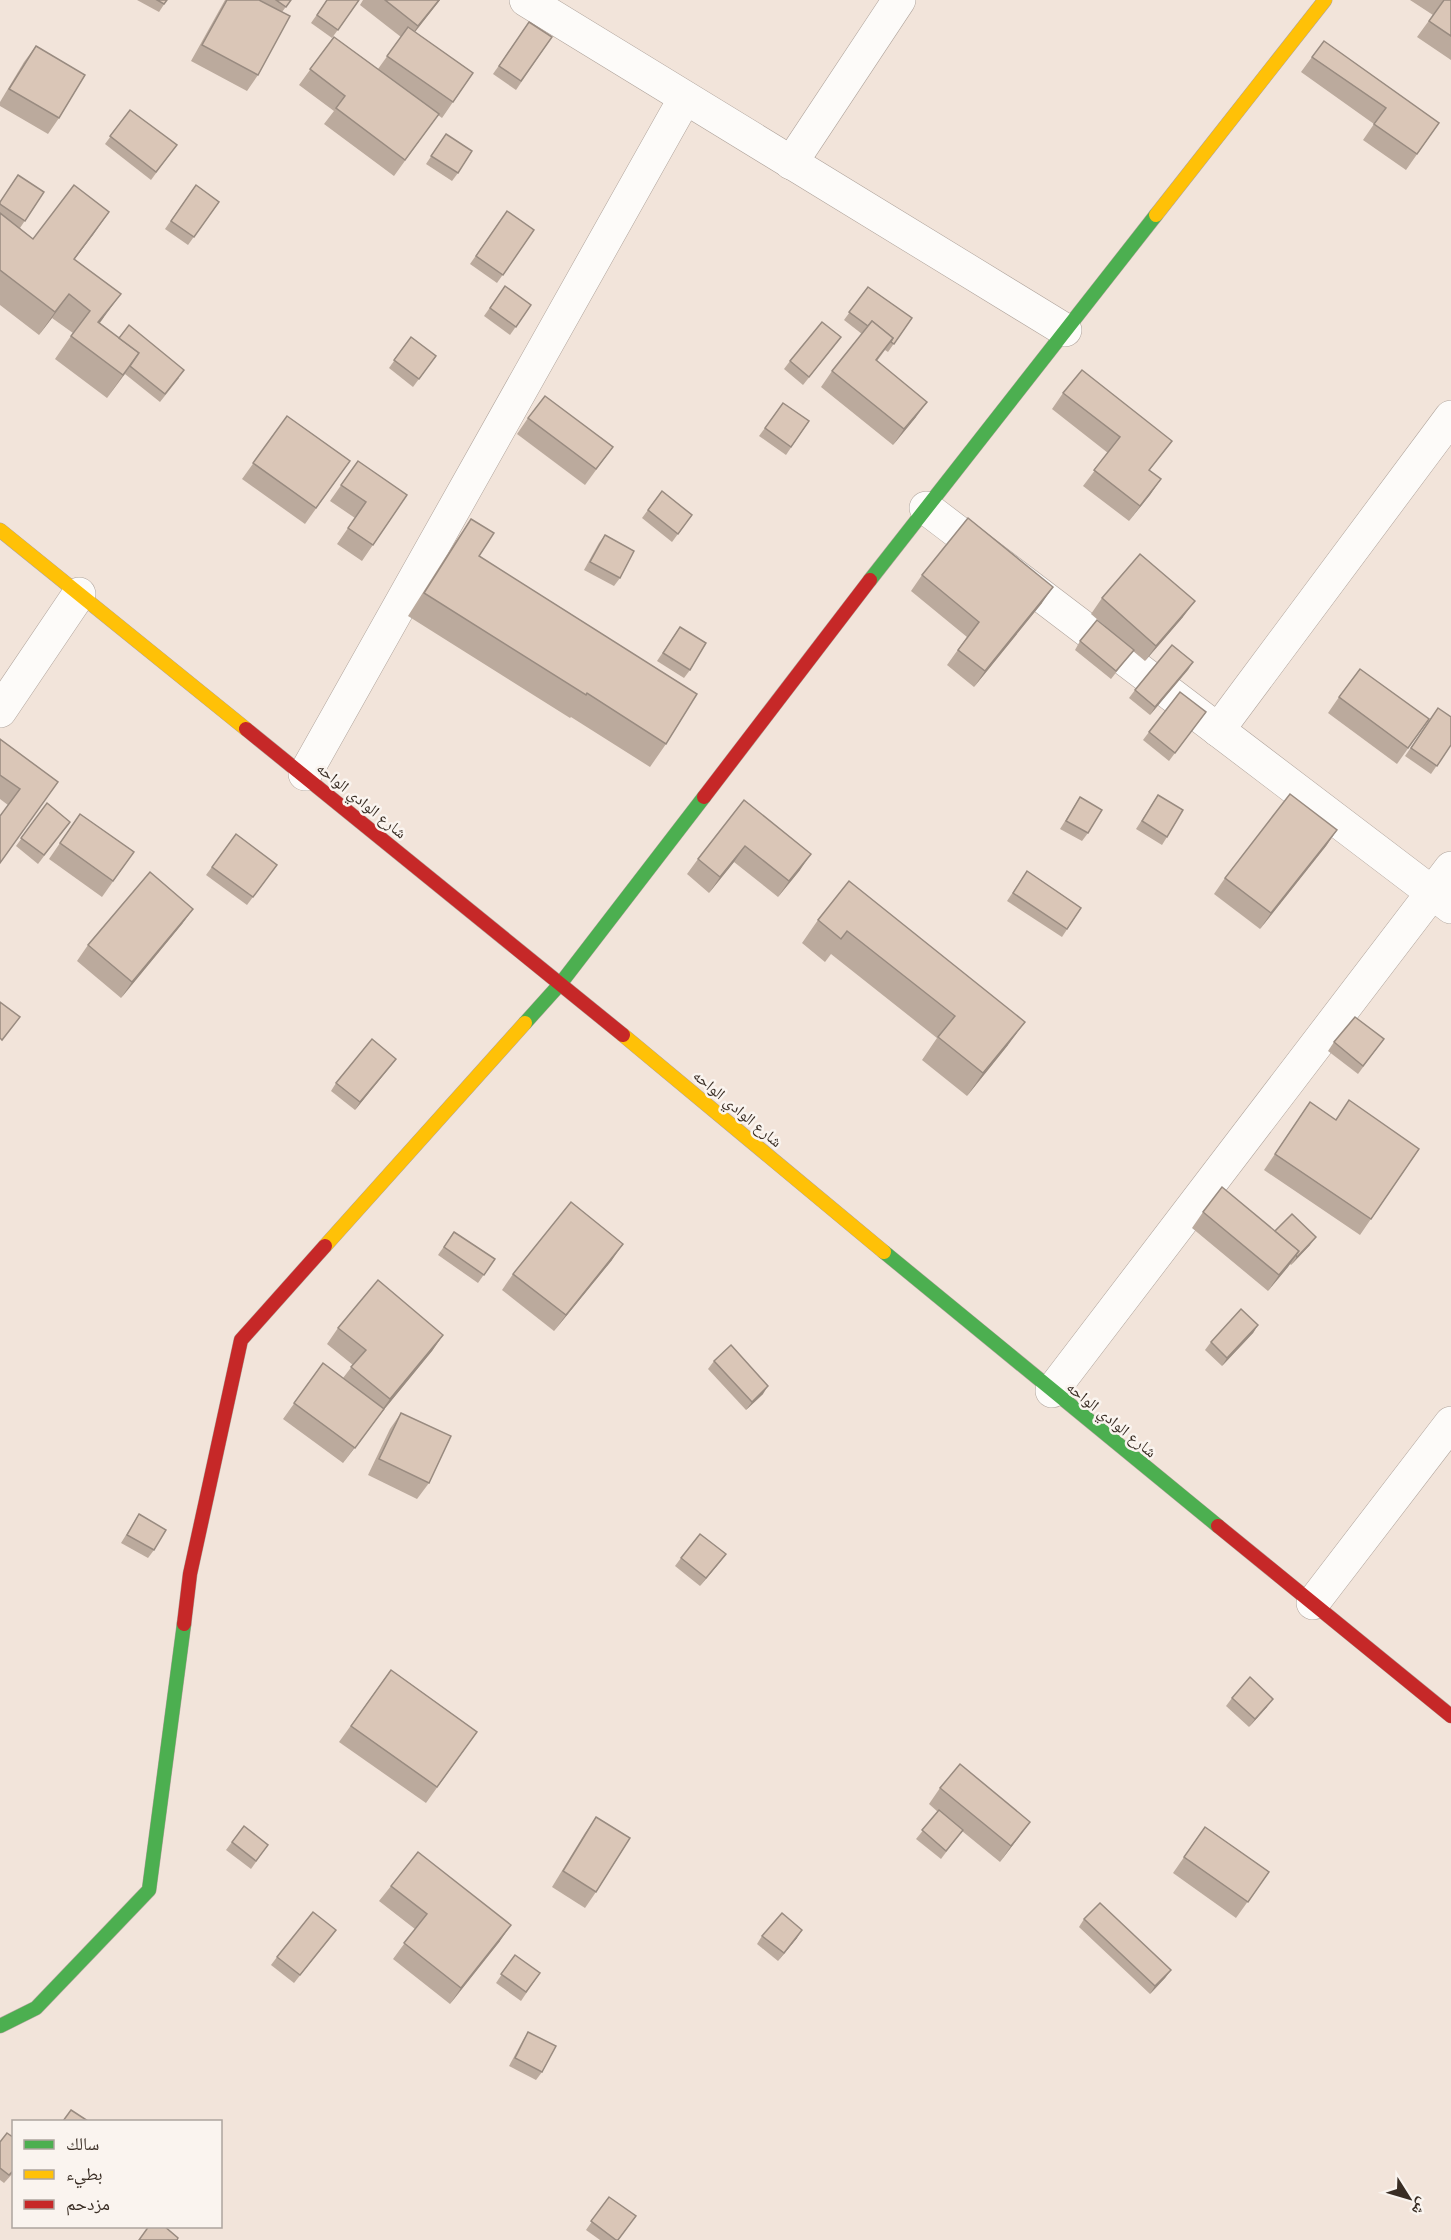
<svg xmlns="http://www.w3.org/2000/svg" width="1451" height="2240" viewBox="0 0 1451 2240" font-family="Quicksand,'Noto Naskh Arabic',sans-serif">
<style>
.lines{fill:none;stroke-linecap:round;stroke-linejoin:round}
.street-casing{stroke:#b0a49c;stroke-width:34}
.fast-casing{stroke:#b0a49c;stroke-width:15}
.slow-casing{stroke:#b0a49c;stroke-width:15}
.jam-casing{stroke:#b0a49c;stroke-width:15}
.street{stroke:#fdfbf9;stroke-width:33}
.fast{stroke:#4caf50;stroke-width:14}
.slow{stroke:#ffc107;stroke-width:14}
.jam{stroke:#c62828;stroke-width:14}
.wall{fill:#bbaa9d}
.shaded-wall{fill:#998b80}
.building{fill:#dac6b7;stroke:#998b80;stroke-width:1.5}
.labels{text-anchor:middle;stroke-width:5;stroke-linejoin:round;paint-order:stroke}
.street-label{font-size:16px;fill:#392d24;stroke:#faf4ef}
</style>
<rect width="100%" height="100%" fill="#f2e4da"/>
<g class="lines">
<g class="street-casing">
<g id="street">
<path d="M 526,0 L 1065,330"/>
<path d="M 791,163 L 899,0"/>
<path d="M 926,508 L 1451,907"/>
<path d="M 0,711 L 79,594"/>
<path d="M 1218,730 L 1451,417"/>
<path d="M 305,774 L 685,98"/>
<path d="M 1052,1391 L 1451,868"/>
<path d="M 1313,1603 L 1451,1423"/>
</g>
</g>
<g class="fast-casing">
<g id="fast">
<path d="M 870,580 L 1156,215"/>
<path d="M 525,1023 L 561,983 L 704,797"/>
<path d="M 884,1252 L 1218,1526"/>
<path d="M 0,2026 L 36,2008 L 149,1890 L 184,1624"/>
</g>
</g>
<g class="slow-casing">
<g id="slow">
<path d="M 1156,215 L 1325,0"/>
<path d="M 0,530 L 246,729"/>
<path d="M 623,1035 L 884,1252"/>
<path d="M 325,1246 L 525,1023"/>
</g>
</g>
<g class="jam-casing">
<g id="jam">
<path d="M 246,729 L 623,1035"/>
<path d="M 704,797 L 870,580"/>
<path d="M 1218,1526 L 1451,1716"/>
<path d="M 184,1624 L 190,1574 L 241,1340 L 325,1246"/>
</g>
</g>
<use href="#street" class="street"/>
<use href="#fast" class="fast"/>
<use href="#slow" class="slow"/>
<use href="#jam" class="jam"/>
</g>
<g class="wall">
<path d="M 137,0 L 167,0 L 159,12 Z"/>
<path d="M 225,0 L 291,0 L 282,12 L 258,75 L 247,91 L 191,61 Z"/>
<path d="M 327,0 L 359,0 L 332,38 L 311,23 Z"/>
<path d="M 363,0 L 440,0 L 415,32 L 473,73 L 442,118 L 438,115 L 394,176 L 324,124 L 334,111 L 299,85 L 334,37 L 378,69 L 401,37 L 360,5 Z"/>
<path d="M 1410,0 L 1451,0 L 1451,60 L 1417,37 L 1433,15 Z"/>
<path d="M 529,22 L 552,37 L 516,90 L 493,74 Z"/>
<path d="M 36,46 L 59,118 L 48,134 L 0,106 L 0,102 L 24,62 Z"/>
<path d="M 1312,57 L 1439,123 L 1406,170 L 1363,140 L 1374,124 L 1301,72 Z"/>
<path d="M 130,110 L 171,153 L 151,180 L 105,144 Z"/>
<path d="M 446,134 L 458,173 L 452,181 L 426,164 Z"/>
<path d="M 196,185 L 219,202 L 188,245 L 165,229 Z"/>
<path d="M 44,192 L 20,228 L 33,239 L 109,212 L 74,260 L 104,317 L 100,323 L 119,338 L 179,378 L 160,402 L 125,374 L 107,398 L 55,359 L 73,333 L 52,318 L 39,335 L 0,305 L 0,202 Z"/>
<path d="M 507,211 L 534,230 L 497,283 L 470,264 Z"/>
<path d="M 505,286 L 531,305 L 510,335 L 484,316 Z"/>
<path d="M 868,287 L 912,318 L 888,352 L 885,350 L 877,361 L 916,417 L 893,445 L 821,387 L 832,371 L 862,334 L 844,320 Z"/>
<path d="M 411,337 L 436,356 L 413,387 L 389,368 Z"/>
<path d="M 835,345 L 803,385 L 784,369 L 790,361 Z"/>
<path d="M 1063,393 L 1172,441 L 1149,471 L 1161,479 L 1129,521 L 1083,486 L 1108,453 L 1052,409 Z"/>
<path d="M 783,403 L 809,421 L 786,455 L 759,436 Z"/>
<path d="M 287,416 L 350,461 L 305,524 L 242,479 Z"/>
<path d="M 528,418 L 613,447 L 585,485 L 517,434 Z"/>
<path d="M 358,461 L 407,495 L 362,561 L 337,544 L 355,518 L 330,501 Z"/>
<path d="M 662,491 L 692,515 L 672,542 L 642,518 Z"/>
<path d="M 471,519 L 479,556 L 666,744 L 650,767 L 571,717 L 570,718 L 408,616 L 455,542 Z"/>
<path d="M 605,535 L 620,578 L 614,586 L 584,570 L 599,543 Z"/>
<path d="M 922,575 L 1042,603 L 974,687 L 947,665 L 967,637 L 911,591 Z"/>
<path d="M 1102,598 L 1183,617 L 1145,661 L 1133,651 L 1111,679 L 1075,650 L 1080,641 L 1105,626 L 1091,614 Z"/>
<path d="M 680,627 L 690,670 L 684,678 L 657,661 Z"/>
<path d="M 1193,662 L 1150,715 L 1129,698 L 1135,690 Z"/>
<path d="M 1339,697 L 1429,719 L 1397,764 L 1328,713 Z"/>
<path d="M 1438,708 L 1451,745 L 1431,774 L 1405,756 Z"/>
<path d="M 1206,712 L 1169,761 L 1143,740 L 1149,732 Z"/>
<path d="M 0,739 L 58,782 L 8,805 L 0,799 Z"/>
<path d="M 1158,795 L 1167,837 L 1162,845 L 1136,829 Z"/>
<path d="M 1080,797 L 1088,833 L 1082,841 L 1060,829 Z"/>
<path d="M 744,800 L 800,870 L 778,897 L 734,862 L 709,893 L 687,874 L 698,859 Z"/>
<path d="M 47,803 L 70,822 L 38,864 L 16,846 Z"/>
<path d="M 80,814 L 134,852 L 102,897 L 49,859 Z"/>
<path d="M 1337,830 L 1326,846 L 1260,929 L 1214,894 L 1225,878 Z"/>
<path d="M 236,834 L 277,865 L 247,905 L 206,875 Z"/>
<path d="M 1027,871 L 1081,908 L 1062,937 L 1007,901 Z"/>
<path d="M 849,881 L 1008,1045 L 967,1096 L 922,1060 L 937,1038 L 831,954 L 825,962 L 802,943 L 818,920 Z"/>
<path d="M 193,909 L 182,924 L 121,998 L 77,961 L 88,945 Z"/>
<path d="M 1334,1042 L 1378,1047 L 1358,1074 L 1328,1051 Z"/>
<path d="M 396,1059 L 355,1110 L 331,1091 L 336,1083 Z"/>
<path d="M 1310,1102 L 1336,1120 L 1419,1149 L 1360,1235 L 1264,1170 Z"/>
<path d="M 1203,1212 L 1275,1231 L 1310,1245 L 1291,1265 L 1290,1264 L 1268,1291 L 1192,1228 Z"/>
<path d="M 454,1232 L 495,1259 L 478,1283 L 438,1255 Z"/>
<path d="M 612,1260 L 554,1331 L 502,1290 L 513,1274 Z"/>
<path d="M 1258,1325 L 1253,1333 L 1222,1366 L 1205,1350 L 1211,1342 Z"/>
<path d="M 338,1328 L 443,1335 L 432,1351 L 382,1412 L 343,1463 L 283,1419 L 323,1363 L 343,1378 L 353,1365 L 327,1344 Z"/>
<path d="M 714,1361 L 763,1394 L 746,1410 L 708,1369 Z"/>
<path d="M 401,1413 L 429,1483 L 417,1499 L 368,1475 L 390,1429 Z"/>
<path d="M 139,1514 L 154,1550 L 148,1558 L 121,1543 Z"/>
<path d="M 681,1558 L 720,1562 L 700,1586 L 675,1566 Z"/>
<path d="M 391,1670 L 477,1732 L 426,1803 L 339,1742 Z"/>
<path d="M 1232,1698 L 1267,1707 L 1249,1727 L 1226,1706 Z"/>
<path d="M 940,1788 L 1019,1837 L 1000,1862 L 962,1831 L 941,1859 L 916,1839 L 938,1812 L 929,1804 Z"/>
<path d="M 596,1817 L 596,1892 L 585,1908 L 552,1887 L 585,1833 Z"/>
<path d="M 1205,1827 L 1269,1872 L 1236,1918 L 1173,1873 Z"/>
<path d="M 232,1842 L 268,1845 L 251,1869 L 226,1850 Z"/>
<path d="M 391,1886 L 500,1941 L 450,2004 L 393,1959 L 415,1929 L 379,1901 Z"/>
<path d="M 1084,1919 L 1171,1970 L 1165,1978 L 1150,1994 L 1079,1927 Z"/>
<path d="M 762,1936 L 797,1938 L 778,1961 L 757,1944 Z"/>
<path d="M 330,1938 L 294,1983 L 271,1965 L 277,1957 Z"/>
<path d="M 515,1955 L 540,1973 L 521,2001 L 496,1983 Z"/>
<path d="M 528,2032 L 542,2072 L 536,2080 L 509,2066 L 523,2040 Z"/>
<path d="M 14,2138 L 14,2172 L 4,2183 L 0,2180 L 0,2142 Z"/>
<path d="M 609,2197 L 619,2240 L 600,2240 L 586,2230 Z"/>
</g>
<g class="shaded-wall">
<path d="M 439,0 L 440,0 L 407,42 L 418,26 Z"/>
<path d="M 109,212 L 93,235 L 57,282 L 74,259 Z"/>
<path d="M 69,294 L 52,318 L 39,335 L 55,312 Z"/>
<path d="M 121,294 L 104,317 L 82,345 L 98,322 Z"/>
<path d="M 139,353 L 123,376 L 107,398 L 123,375 Z"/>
<path d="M 927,402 L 916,417 L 893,445 L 904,429 Z"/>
<path d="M 1161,479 L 1150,495 L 1129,521 L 1140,506 Z"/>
<path d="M 1053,587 L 1042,603 L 974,687 L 985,671 Z"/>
<path d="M 1195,601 L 1183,617 L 1145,661 L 1156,646 Z"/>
<path d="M 1193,662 L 1188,670 L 1150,715 L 1155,707 Z"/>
<path d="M 1337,830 L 1326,846 L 1260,929 L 1271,913 Z"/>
<path d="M 745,846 L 734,862 L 709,893 L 720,877 Z"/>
<path d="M 811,854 L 800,870 L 778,897 L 789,881 Z"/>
<path d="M 193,909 L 182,924 L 121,998 L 132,982 Z"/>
<path d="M 1025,1022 L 1008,1045 L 967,1096 L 983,1073 Z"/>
<path d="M 396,1059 L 390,1067 L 355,1110 L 360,1102 Z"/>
<path d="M 1316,1237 L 1310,1245 L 1291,1265 L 1297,1257 Z"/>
<path d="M 623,1244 L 612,1260 L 554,1331 L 566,1315 Z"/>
<path d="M 1299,1251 L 1288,1267 L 1268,1291 L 1279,1275 Z"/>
<path d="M 1258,1325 L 1253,1333 L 1222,1366 L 1227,1358 Z"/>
<path d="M 443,1335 L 432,1351 L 382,1412 L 343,1463 L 390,1399 Z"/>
<path d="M 768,1386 L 763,1394 L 746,1410 L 752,1402 Z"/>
<path d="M 726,1554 L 720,1562 L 700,1586 L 706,1578 Z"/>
<path d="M 1273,1699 L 1267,1707 L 1249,1727 L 1255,1719 Z"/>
<path d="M 1030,1822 L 1019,1837 L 1000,1862 L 1011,1846 Z"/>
<path d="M 511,1925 L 500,1941 L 450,2004 L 461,1988 Z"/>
<path d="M 802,1930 L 797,1938 L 778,1961 L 784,1953 Z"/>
<path d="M 1171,1970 L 1165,1978 L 1150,1994 L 1155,1986 Z"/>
</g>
<g class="building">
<path d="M 157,0 L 167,0 L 164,4 Z"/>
<path d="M 227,0 L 259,0 L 290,16 L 258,75 L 202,45 Z"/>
<path d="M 276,0 L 291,0 L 286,7 Z"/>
<path d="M 327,0 L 359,0 L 338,30 L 317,15 Z"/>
<path d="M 385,0 L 439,0 L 418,26 Z"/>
<path d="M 1444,0 L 1451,0 L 1451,36 L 1429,21 Z"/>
<path d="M 529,22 L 552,37 L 521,81 L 499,66 Z"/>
<path d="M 408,27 L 473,73 L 453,102 L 387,56 Z"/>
<path d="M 334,37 L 439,114 L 405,160 L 336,108 L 345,96 L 310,69 Z"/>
<path d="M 1324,41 L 1439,123 L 1417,154 L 1374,124 L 1386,108 L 1312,57 Z"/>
<path d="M 36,46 L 85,75 L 59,118 L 9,89 Z"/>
<path d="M 130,110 L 177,145 L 156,172 L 110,136 Z"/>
<path d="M 446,134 L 472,151 L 458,173 L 431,156 Z"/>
<path d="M 18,175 L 44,192 L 25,221 L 0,204 L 0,202 Z"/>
<path d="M 74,185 L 109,212 L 74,259 L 121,294 L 98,322 L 139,353 L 123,375 L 71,336 L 90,311 L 69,294 L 55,312 L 0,270 L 0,213 L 33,239 Z"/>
<path d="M 196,185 L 219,202 L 194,237 L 171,221 Z"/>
<path d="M 507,211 L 534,230 L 503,275 L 476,256 Z"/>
<path d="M 505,286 L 531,305 L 516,327 L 490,308 Z"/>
<path d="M 868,287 L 912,318 L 894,344 L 891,342 L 893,338 L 872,321 L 868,326 L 849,312 Z"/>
<path d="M 872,321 L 893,338 L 876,360 L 927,402 L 904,429 L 832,371 Z"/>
<path d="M 822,322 L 841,337 L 809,377 L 790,361 Z"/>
<path d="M 129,325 L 184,370 L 165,394 L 130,366 L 139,353 L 119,338 Z"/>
<path d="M 411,337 L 436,356 L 419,379 L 394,360 Z"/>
<path d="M 1082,370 L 1172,441 L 1149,470 L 1161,479 L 1140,506 L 1094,470 L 1120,437 L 1063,393 Z"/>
<path d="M 545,396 L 613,447 L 596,469 L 528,418 Z"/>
<path d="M 783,403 L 809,421 L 791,447 L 765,428 Z"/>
<path d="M 287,416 L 350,461 L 316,508 L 253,463 Z"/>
<path d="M 358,461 L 407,495 L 373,545 L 348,528 L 366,502 L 341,485 Z"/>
<path d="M 662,491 L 692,515 L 678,534 L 648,510 Z"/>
<path d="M 968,518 L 1053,587 L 985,671 L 958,650 L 979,622 L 922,575 Z"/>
<path d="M 471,519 L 494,533 L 479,556 L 697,694 L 666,744 L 587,693 L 586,695 L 424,593 Z"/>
<path d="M 605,535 L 634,551 L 620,578 L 590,562 Z"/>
<path d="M 1140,554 L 1195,601 L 1156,646 L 1102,598 Z"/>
<path d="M 1097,620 L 1134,650 L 1116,671 L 1080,641 Z"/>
<path d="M 680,627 L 706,643 L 690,670 L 663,653 Z"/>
<path d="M 1172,645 L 1193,662 L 1155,707 L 1135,690 Z"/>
<path d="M 1360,669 L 1429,719 L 1408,748 L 1339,697 Z"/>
<path d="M 1180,692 L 1206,712 L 1175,753 L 1149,732 Z"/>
<path d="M 1438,708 L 1451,717 L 1451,745 L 1437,766 L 1411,748 Z"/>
<path d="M 0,739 L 58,782 L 0,863 L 0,816 L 20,789 L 0,775 Z"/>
<path d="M 1290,794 L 1337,830 L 1271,913 L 1225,878 Z"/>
<path d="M 1158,795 L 1183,810 L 1167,837 L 1142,821 Z"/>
<path d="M 1080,797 L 1102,810 L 1088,833 L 1066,821 Z"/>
<path d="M 744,800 L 811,854 L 789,881 L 745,846 L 720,877 L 698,859 Z"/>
<path d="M 47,803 L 70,822 L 44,855 L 21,838 Z"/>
<path d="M 80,814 L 134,852 L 113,881 L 60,843 Z"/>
<path d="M 236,834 L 277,865 L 253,897 L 212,867 Z"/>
<path d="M 1027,871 L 1081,908 L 1067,929 L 1013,893 Z"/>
<path d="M 150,872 L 193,909 L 132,982 L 88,945 Z"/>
<path d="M 849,881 L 1025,1022 L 983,1073 L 938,1037 L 955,1016 L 847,931 L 841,939 L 818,920 Z"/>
<path d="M 0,1002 L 20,1017 L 2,1040 L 0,1038 Z"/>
<path d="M 1355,1017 L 1384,1039 L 1363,1066 L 1334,1042 Z"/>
<path d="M 372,1039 L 396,1059 L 360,1102 L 336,1083 Z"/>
<path d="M 1349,1100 L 1419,1149 L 1371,1219 L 1275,1154 L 1310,1102 L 1336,1120 Z"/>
<path d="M 1222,1187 L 1299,1251 L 1279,1275 L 1203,1212 Z"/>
<path d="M 571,1202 L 623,1244 L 566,1315 L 513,1274 Z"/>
<path d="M 1292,1214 L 1316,1237 L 1297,1257 L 1296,1255 L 1299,1251 L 1275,1231 Z"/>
<path d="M 454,1232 L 495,1259 L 484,1275 L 444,1247 Z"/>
<path d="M 378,1280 L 443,1335 L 390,1399 L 351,1367 L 366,1350 L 338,1328 Z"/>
<path d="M 1241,1309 L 1258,1325 L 1227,1358 L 1211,1342 Z"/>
<path d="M 731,1345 L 768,1386 L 752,1402 L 714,1361 Z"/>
<path d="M 323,1363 L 384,1409 L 355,1448 L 294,1403 Z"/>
<path d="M 401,1413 L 451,1436 L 429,1483 L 379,1459 Z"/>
<path d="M 139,1514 L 166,1530 L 154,1550 L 127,1535 Z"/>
<path d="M 700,1534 L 726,1554 L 706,1578 L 681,1558 Z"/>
<path d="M 391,1670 L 477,1732 L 437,1787 L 351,1726 Z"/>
<path d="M 1250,1677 L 1273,1699 L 1255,1719 L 1232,1698 Z"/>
<path d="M 960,1764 L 1030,1822 L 1011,1846 L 940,1788 Z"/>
<path d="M 939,1810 L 963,1830 L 946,1851 L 922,1830 Z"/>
<path d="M 596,1817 L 630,1838 L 596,1892 L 563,1871 Z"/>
<path d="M 244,1826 L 268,1845 L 256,1861 L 232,1842 Z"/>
<path d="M 1205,1827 L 1269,1872 L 1248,1902 L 1184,1857 Z"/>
<path d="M 418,1852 L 511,1925 L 461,1988 L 404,1943 L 427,1914 L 391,1886 Z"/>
<path d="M 1100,1903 L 1171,1970 L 1155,1986 L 1084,1919 Z"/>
<path d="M 313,1912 L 336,1930 L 300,1975 L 277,1957 Z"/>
<path d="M 782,1913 L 802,1930 L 784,1953 L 762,1936 Z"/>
<path d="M 515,1955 L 540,1973 L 526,1992 L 501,1974 Z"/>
<path d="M 528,2032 L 556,2046 L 542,2072 L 515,2058 Z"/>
<path d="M 71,2110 L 88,2121 L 63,2121 Z"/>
<path d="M 7,2133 L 14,2138 L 14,2170 L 9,2175 L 0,2168 L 0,2142 Z"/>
<path d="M 609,2197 L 636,2216 L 618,2240 L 616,2240 L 591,2221 Z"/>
<path d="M 149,2226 L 164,2226 L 178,2238 L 177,2240 L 139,2240 Z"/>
</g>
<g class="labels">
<g class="street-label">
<text transform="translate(362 800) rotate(39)" y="6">شارع الوادي الواحه</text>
<text transform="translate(738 1108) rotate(40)" y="6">شارع الوادي الواحه</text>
<text transform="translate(1112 1419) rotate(39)" y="6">شارع الوادي الواحه</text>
</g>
</g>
<rect x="12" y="2120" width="210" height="108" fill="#faf4ef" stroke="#ada49e" stroke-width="1.5"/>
<rect x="24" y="2140" width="30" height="9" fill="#4caf50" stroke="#ada49e" stroke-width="1.5"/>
<text x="66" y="2150" font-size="18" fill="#392d24">سالك</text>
<rect x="24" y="2170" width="30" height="9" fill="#ffc107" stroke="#ada49e" stroke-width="1.5"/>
<text x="66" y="2180" font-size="18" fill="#392d24">بطيء</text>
<rect x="24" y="2200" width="30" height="9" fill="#c62828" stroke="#ada49e" stroke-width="1.5"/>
<text x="66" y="2210" font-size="18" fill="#392d24">مزدحم</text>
<g transform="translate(1409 2198) rotate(127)" stroke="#faf4ef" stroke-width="4.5" paint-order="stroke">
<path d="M0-4.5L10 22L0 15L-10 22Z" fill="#392d24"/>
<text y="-9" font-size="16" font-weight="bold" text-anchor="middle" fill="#392d24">ش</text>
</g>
</svg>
